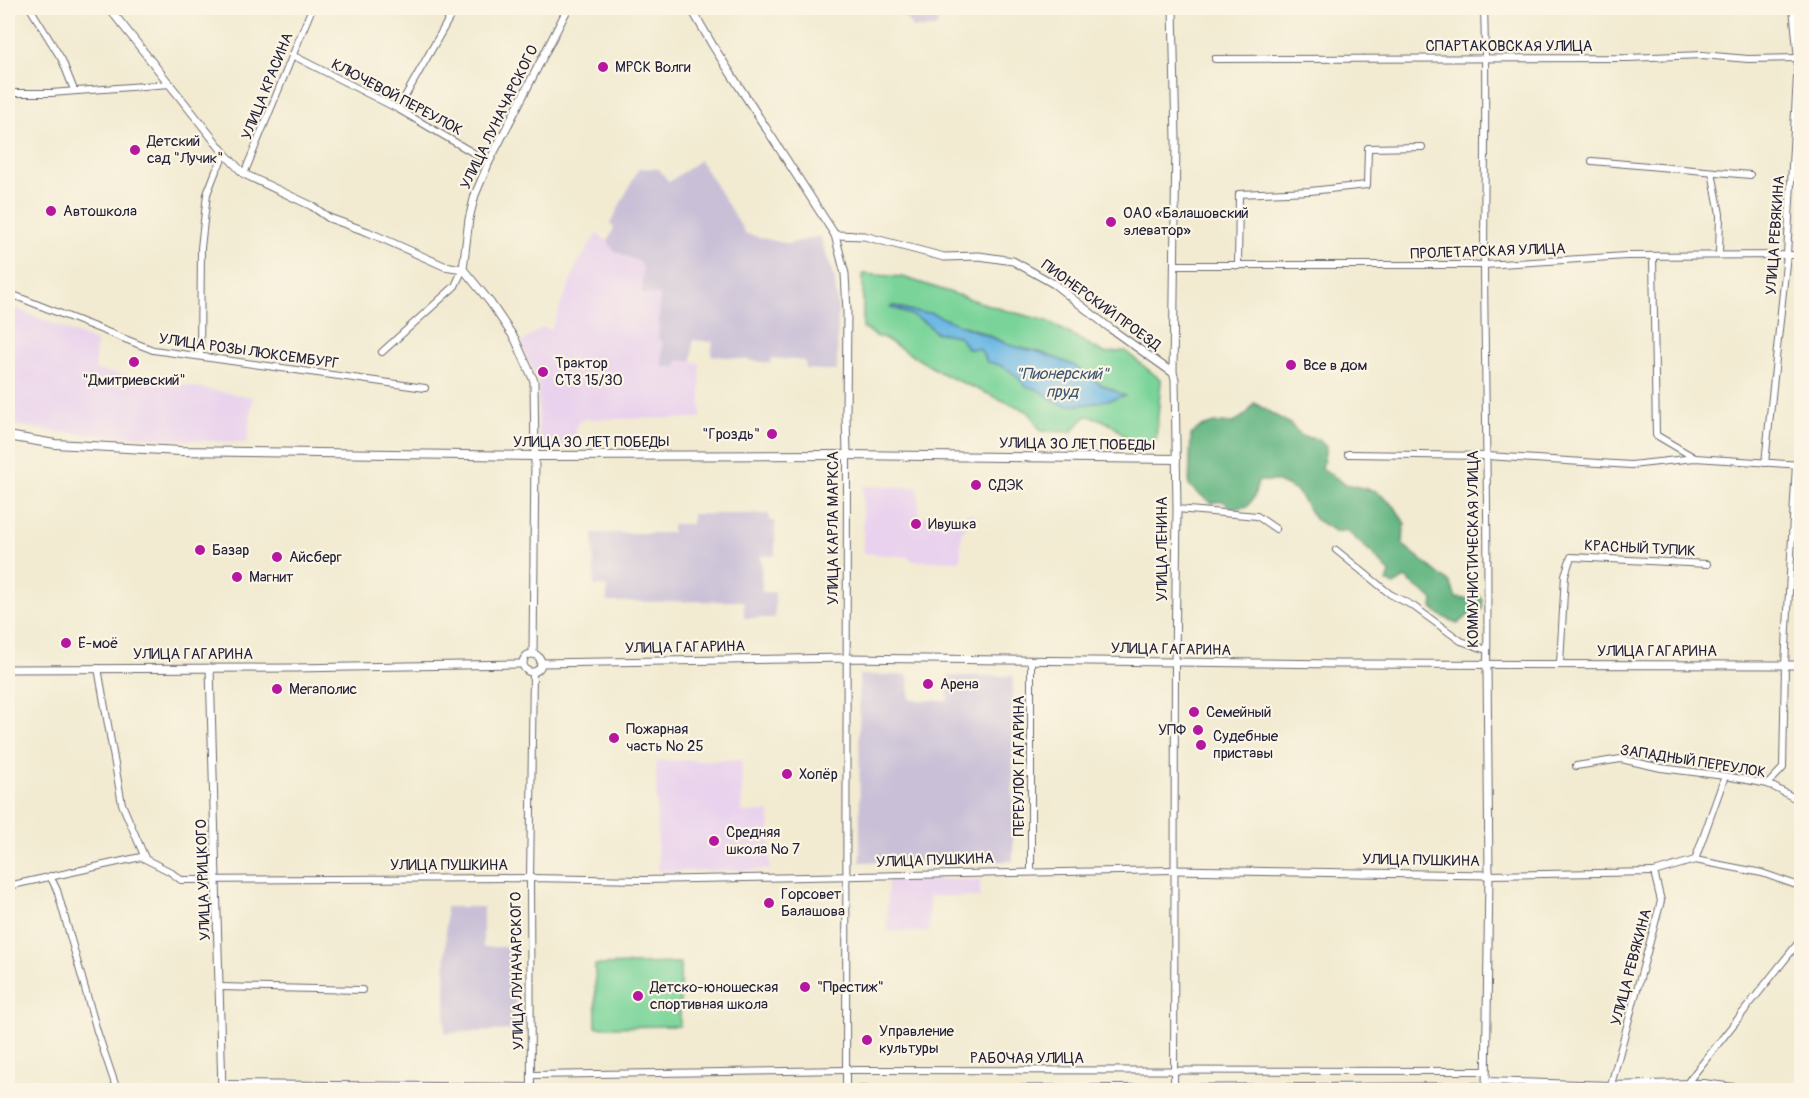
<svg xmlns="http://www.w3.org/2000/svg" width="1809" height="1098" viewBox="0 0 1809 1098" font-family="Pangolin,sans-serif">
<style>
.built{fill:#e9d2ed}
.industrial{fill:#c9bfd7}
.green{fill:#7ad49a;stroke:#4e7b6a;stroke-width:1.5;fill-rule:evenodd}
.forest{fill:#63b682;stroke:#426c5e;stroke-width:1.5}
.water{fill:#6bb7e4;stroke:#466c90;stroke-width:1.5}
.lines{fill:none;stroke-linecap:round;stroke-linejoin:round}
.minor-casing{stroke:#6b6870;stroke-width:8}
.tertiary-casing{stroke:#6b6870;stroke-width:9}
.secondary-casing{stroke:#6b6870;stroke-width:10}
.minor{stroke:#fff;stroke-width:6}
.tertiary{stroke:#fff;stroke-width:7}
.secondary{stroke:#fff;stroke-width:8}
.poi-dot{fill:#b5179e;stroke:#fcf5e5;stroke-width:2}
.labels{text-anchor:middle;stroke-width:4.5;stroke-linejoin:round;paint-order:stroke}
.street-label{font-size:15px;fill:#22223b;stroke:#fcf5e5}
.poi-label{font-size:15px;fill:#22223b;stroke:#fcf5e5;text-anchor:start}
.water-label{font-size:16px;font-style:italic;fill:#3c5676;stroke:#fcf5e5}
</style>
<rect width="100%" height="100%" fill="#fcf5e5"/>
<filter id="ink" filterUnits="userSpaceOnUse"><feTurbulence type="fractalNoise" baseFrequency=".0167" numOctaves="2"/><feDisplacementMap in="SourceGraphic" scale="12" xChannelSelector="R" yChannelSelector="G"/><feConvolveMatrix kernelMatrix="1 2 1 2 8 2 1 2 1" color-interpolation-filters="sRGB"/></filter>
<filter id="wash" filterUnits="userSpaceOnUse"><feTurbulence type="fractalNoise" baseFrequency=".008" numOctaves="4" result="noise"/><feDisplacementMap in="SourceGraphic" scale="24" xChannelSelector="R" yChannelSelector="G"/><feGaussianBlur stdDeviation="1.35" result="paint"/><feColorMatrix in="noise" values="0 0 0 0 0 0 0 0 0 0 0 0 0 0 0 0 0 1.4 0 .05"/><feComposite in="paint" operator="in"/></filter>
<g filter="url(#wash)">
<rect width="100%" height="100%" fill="#f2ebd2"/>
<g class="built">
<path d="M 597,234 L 608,241 L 613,250 L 639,262 L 660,295 L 658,340 L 662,341 L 678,361 L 692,361 L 700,364 L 701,418 L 583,419 L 576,425 L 576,446 L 539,447 L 538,380 L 520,344 L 543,327 L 551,330 L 577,265 Z"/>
<path d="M 8,305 L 96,342 L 95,370 L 253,397 L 247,443 L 59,432 L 8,424 Z"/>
<path d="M 863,486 L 918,487 L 919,516 L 963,517 L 969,513 L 977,516 L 962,531 L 960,561 L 914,561 L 908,557 L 863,553 Z"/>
<path d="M 742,760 L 742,812 L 770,812 L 770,870 L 658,871 L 656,761 Z"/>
<path d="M 888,879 L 980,880 L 980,897 L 929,896 L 929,932 L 887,931 Z"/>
</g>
<g class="industrial">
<path d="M 898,8 L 942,8 L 936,28 L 913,28 Z"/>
<path d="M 700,160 L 746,234 L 788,244 L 820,236 L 835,281 L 838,309 L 837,371 L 805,369 L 805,361 L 772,358 L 770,363 L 711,355 L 713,342 L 693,340 L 692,361 L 678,361 L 677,367 L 662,367 L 662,341 L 658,340 L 660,295 L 642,294 L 643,268 L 639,262 L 613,250 L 608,241 L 614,228 L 610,224 L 639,168 L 659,169 L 669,182 Z"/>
<path d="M 692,514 L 769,514 L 769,521 L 775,521 L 775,556 L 761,556 L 762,592 L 775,592 L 775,618 L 744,618 L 744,601 L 607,602 L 607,586 L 594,586 L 593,533 L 672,533 L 672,524 L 692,524 Z"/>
<path d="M 859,675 L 908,675 L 910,700 L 948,701 L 948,676 L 1013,676 L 1013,861 L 860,862 Z"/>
<path d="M 446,907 L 483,907 L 483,947 L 515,947 L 516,1030 L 445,1033 Z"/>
</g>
<g class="green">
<path d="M 863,274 L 903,277 L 1004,310 L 1047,321 L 1104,353 L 1125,351 L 1161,380 L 1156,439 L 1132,444 C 1119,429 1106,418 1086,416 L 1071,432 L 1041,431 L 1029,412 L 943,374 L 882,337 L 878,337 L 863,328 ZM 896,306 L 974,329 L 1012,346 L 1039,352 L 1060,360 L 1075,366 L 1090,379 L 1124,396 L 1035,387 L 984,354 L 980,349 L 968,349 L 959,336 L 935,332 C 924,318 908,315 892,307 Z"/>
<path d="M 680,963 L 680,1026 L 596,1027 L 595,965 Z"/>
</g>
<path class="forest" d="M 1254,403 L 1290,424 L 1303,437 L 1318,439 L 1326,447 L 1322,468 L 1345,484 L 1376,491 L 1395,507 L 1405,524 L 1402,544 L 1451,584 L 1456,598 L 1469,599 L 1476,592 L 1483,600 L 1482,609 L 1470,614 L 1458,624 L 1442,616 L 1432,608 L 1433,600 L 1405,578 L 1394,585 L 1387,582 L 1390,573 L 1372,553 L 1346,530 L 1336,532 L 1315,519 L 1297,491 L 1276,481 L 1258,481 L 1254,497 L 1248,506 L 1233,509 L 1223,501 L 1211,503 L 1189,486 L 1191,435 L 1199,428 L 1214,423 L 1233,423 L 1247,414 Z"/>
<path class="water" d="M 895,306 L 914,312 L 931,313 L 1012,346 L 1039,352 L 1060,360 L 1075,366 L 1090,379 L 1125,396 C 1109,399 1079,408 1064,405 C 1049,402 1043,387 1026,387 C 1015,373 1004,364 987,362 L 980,349 L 968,349 L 959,336 L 935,332 C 924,318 908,314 891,307 Z"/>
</g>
<g filter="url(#ink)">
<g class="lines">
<g class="minor-casing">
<g id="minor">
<path d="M 30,8 L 62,60 L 74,90"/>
<path d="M 1484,8 C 1487,94 1484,180 1484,266 C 1485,399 1489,532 1487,665"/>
<path d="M 292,55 L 398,109 L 489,162"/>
<path d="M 1215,59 L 1628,58 L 1702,55 L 1748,59 L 1802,58"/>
<path d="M 8,93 L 51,93 L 170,84"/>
<path d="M 398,109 L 455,8"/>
<path d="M 1592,161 L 1750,175"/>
<path d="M 1712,172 L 1720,214 L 1719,255"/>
<path d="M 244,174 L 312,8"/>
<path d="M 1653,257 L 1656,435 L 1695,458"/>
<path d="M 1175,265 L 1484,265 L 1626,256 L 1802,255"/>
<path d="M 1238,266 L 1239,194 L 1310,191 L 1367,185 L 1368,148 L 1422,147"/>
<path d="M 8,293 L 153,350 L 425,388"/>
<path d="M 382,352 L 455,286 L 463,269"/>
<path d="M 200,356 L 201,248 L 207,194 L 216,171 L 225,154"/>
<path d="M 1348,454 L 1487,456 L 1631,465 L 1695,458 L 1802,465"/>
<path d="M 1765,463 L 1787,254 L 1798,59 L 1793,8"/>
<path d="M 1177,509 L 1257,516 L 1276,529"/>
<path d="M 1336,550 L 1390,594 L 1413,606 L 1461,641 L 1487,650"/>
<path d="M 1560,663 L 1565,575 L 1571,557 L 1707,564"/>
<path d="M 98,668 L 122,804 L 145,858"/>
<path d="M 1576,766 L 1621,759 L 1661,768 L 1725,776 L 1768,784 L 1802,802"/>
<path d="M 1768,784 L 1783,768 L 1785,665 L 1796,464"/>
<path d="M 1695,860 L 1762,873 L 1802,887"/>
<path d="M 1031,871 L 1031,661"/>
<path d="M 1489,875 L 1654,872"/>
<path d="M 50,876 L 57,890 L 97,1031 L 117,1090"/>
<path d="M 8,886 L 141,857 L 169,871 L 181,880 L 530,878 L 644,880 L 1174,870"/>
<path d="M 219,987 L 362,990"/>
<path d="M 532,1075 L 846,1070 L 1486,1071"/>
<path d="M 1486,1081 L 1611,1085 L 1687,1083 L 1802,938"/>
<path d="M 1687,1083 L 1703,1083 L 1750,1089 L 1750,1090"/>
<path d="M 222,1084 L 532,1087"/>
<path d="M 531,1090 L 530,878 L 533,672"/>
<path d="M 759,1090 L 1486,1086"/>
<path d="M 846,1090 L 847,455"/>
<path d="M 1174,1090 L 1175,663"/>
<path d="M 1611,1090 L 1611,1085 L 1661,901 L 1654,872 L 1695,860 L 1725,776"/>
</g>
</g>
<g class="tertiary-casing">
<g id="tertiary">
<path d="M 109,8 L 225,154 L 244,174 L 312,206 L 329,218 L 368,232 L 444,266 L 463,269"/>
<path d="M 691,8 L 713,46 L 835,235 L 845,274 L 847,311 L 846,416 L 847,455"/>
<path d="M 1173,8 L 1176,140 L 1173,373 L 1175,379 L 1177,509 L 1175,663"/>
<path d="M 835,235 L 864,236 L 944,257 L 979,256 L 1013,261 L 1054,284 L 1111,329 L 1173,373"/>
<path d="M 533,653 L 535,456 L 534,381 L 515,339 L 490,302 L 463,269 L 469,219 L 475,195 L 489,162 L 568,8"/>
<circle cx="532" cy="663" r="9"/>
<path d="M 541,663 L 847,658 L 1336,664 L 1802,665"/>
<path d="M 210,668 L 222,1090"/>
<path d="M 8,669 L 295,668 L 522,664"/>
<path d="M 1174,870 L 1489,875"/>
<path d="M 1486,1090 L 1489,875 L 1487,665"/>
</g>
</g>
<g class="secondary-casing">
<path id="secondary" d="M 8,436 L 55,444 L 180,451 L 535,456 L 847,455 L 1176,459"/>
</g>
<use href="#minor" class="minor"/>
<use href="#tertiary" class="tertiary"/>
<use href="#secondary" class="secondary"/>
</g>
</g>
<g class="poi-dot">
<circle cx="603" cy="67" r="6"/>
<circle cx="135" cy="150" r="6"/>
<circle cx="51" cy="211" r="6"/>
<circle cx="1111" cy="222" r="6"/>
<circle cx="134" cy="362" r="6"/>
<circle cx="1291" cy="365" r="6"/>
<circle cx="543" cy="372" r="6"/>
<circle cx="772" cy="434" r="6"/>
<circle cx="976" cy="485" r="6"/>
<circle cx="916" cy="524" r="6"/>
<circle cx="200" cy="550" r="6"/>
<circle cx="277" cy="557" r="6"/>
<circle cx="237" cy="577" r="6"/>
<circle cx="66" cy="643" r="6"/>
<circle cx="928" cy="684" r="6"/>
<circle cx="277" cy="689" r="6"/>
<circle cx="1194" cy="712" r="6"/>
<circle cx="1198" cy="730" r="6"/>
<circle cx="614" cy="738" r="6"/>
<circle cx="1201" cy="745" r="6"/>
<circle cx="787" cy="774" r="6"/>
<circle cx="714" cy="841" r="6"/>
<circle cx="769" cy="903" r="6"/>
<circle cx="805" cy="987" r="6"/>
<circle cx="638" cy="996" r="6"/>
<circle cx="867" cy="1040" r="6"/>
</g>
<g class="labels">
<g class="street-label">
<text x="1509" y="51">СПАРТАКОВСКАЯ УЛИЦА</text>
<text transform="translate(267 86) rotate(-68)" y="5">УЛИЦА КРАСИНА</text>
<text transform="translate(397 97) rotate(28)" y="5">КЛЮЧЕВОЙ ПЕРЕУЛОК</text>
<text transform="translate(499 117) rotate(-64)" y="5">УЛИЦА ЛУНАЧАРСКОГО</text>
<text transform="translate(1775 235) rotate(-86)" y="5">УЛИЦА РЕВЯКИНА</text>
<text transform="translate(1488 251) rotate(-2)" y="5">ПРОЛЕТАРСКАЯ УЛИЦА</text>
<text transform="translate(1101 305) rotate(36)" y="5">ПИОНЕРСКИЙ ПРОЕЗД</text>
<text transform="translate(249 351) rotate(8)" y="5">УЛИЦА РОЗЫ ЛЮКСЕМБУРГ</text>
<text x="591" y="447">УЛИЦА 30 ЛЕТ ПОБЕДЫ</text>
<text transform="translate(1077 444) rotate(1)" y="5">УЛИЦА 30 ЛЕТ ПОБЕДЫ</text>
<text transform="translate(833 528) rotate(-90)" y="5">УЛИЦА КАРЛА МАРКСА</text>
<text transform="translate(1640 548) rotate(3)" y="5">КРАСНЫЙ ТУПИК</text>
<text transform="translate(1162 549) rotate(-90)" y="5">УЛИЦА ЛЕНИНА</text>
<text transform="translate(1473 549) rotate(-90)" y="5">КОММУНИСТИЧЕСКАЯ УЛИЦА</text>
<text transform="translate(685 647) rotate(-1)" y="5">УЛИЦА ГАГАРИНА</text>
<text transform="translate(1171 649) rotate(1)" y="5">УЛИЦА ГАГАРИНА</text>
<text x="1657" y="656">УЛИЦА ГАГАРИНА</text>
<text x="193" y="659">УЛИЦА ГАГАРИНА</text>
<text transform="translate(1693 761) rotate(9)" y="5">ЗАПАДНЫЙ ПЕРЕУЛОК</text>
<text transform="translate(1019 766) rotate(-90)" y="5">ПЕРЕУЛОК ГАГАРИНА</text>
<text transform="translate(935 860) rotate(-2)" y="5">УЛИЦА ПУШКИНА</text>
<text transform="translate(1421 860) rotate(1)" y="5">УЛИЦА ПУШКИНА</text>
<text x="449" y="870">УЛИЦА ПУШКИНА</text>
<text transform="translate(203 880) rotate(-92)" y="5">УЛИЦА УРИЦКОГО</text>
<text transform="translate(1631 967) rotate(-75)" y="5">УЛИЦА РЕВЯКИНА</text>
<text transform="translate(517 971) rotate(-91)" y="5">УЛИЦА ЛУНАЧАРСКОГО</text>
<text x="1027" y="1063">РАБОЧАЯ УЛИЦА</text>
</g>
<g class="poi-label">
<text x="615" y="72">МРСК Волги</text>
<text x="147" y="146">Детский<tspan x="147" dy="17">сад "Лучик"</tspan></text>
<text x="63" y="216">Автошкола</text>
<text x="1123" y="218">ОАО «Балашовский<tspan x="1123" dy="17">элеватор»</tspan></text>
<text x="555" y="368">Трактор<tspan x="555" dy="17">СТЗ 15/30</tspan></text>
<text x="1303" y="370">Все в дом</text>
<text x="134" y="385" text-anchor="middle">"Дмитриевский"</text>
<text x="760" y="439" text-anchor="end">"Гроздь"</text>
<text x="988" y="490">СДЭК</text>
<text x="928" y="529">Ивушка</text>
<text x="212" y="555">Базар</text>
<text x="289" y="562">Айсберг</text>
<text x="249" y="582">Магнит</text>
<text x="78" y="648">Ё-моё</text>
<text x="940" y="689">Арена</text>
<text x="289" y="694">Мегаполис</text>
<text x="1206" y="717">Семейный</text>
<text x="626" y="734">Пожарная<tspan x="626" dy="17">часть № 25</tspan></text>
<text x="1186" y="735" text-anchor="end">УПФ</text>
<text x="1213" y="741">Судебные<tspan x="1213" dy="17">приставы</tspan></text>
<text x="799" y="779">Хопёр</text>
<text x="726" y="837">Средняя<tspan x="726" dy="17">школа № 7</tspan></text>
<text x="781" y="899">Горсовет<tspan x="781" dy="17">Балашова</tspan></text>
<text x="650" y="992">Детско-юношеская<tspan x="650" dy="17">спортивная школа</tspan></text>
<text x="817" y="992">"Престиж"</text>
<text x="879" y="1036">Управление<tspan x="879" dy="17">культуры</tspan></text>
</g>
<g class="water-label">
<text x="1062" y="379">"Пионерский"<tspan x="1062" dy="18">пруд</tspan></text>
</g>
</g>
<rect width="1809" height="1098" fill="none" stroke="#fcf5e5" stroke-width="30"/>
</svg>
